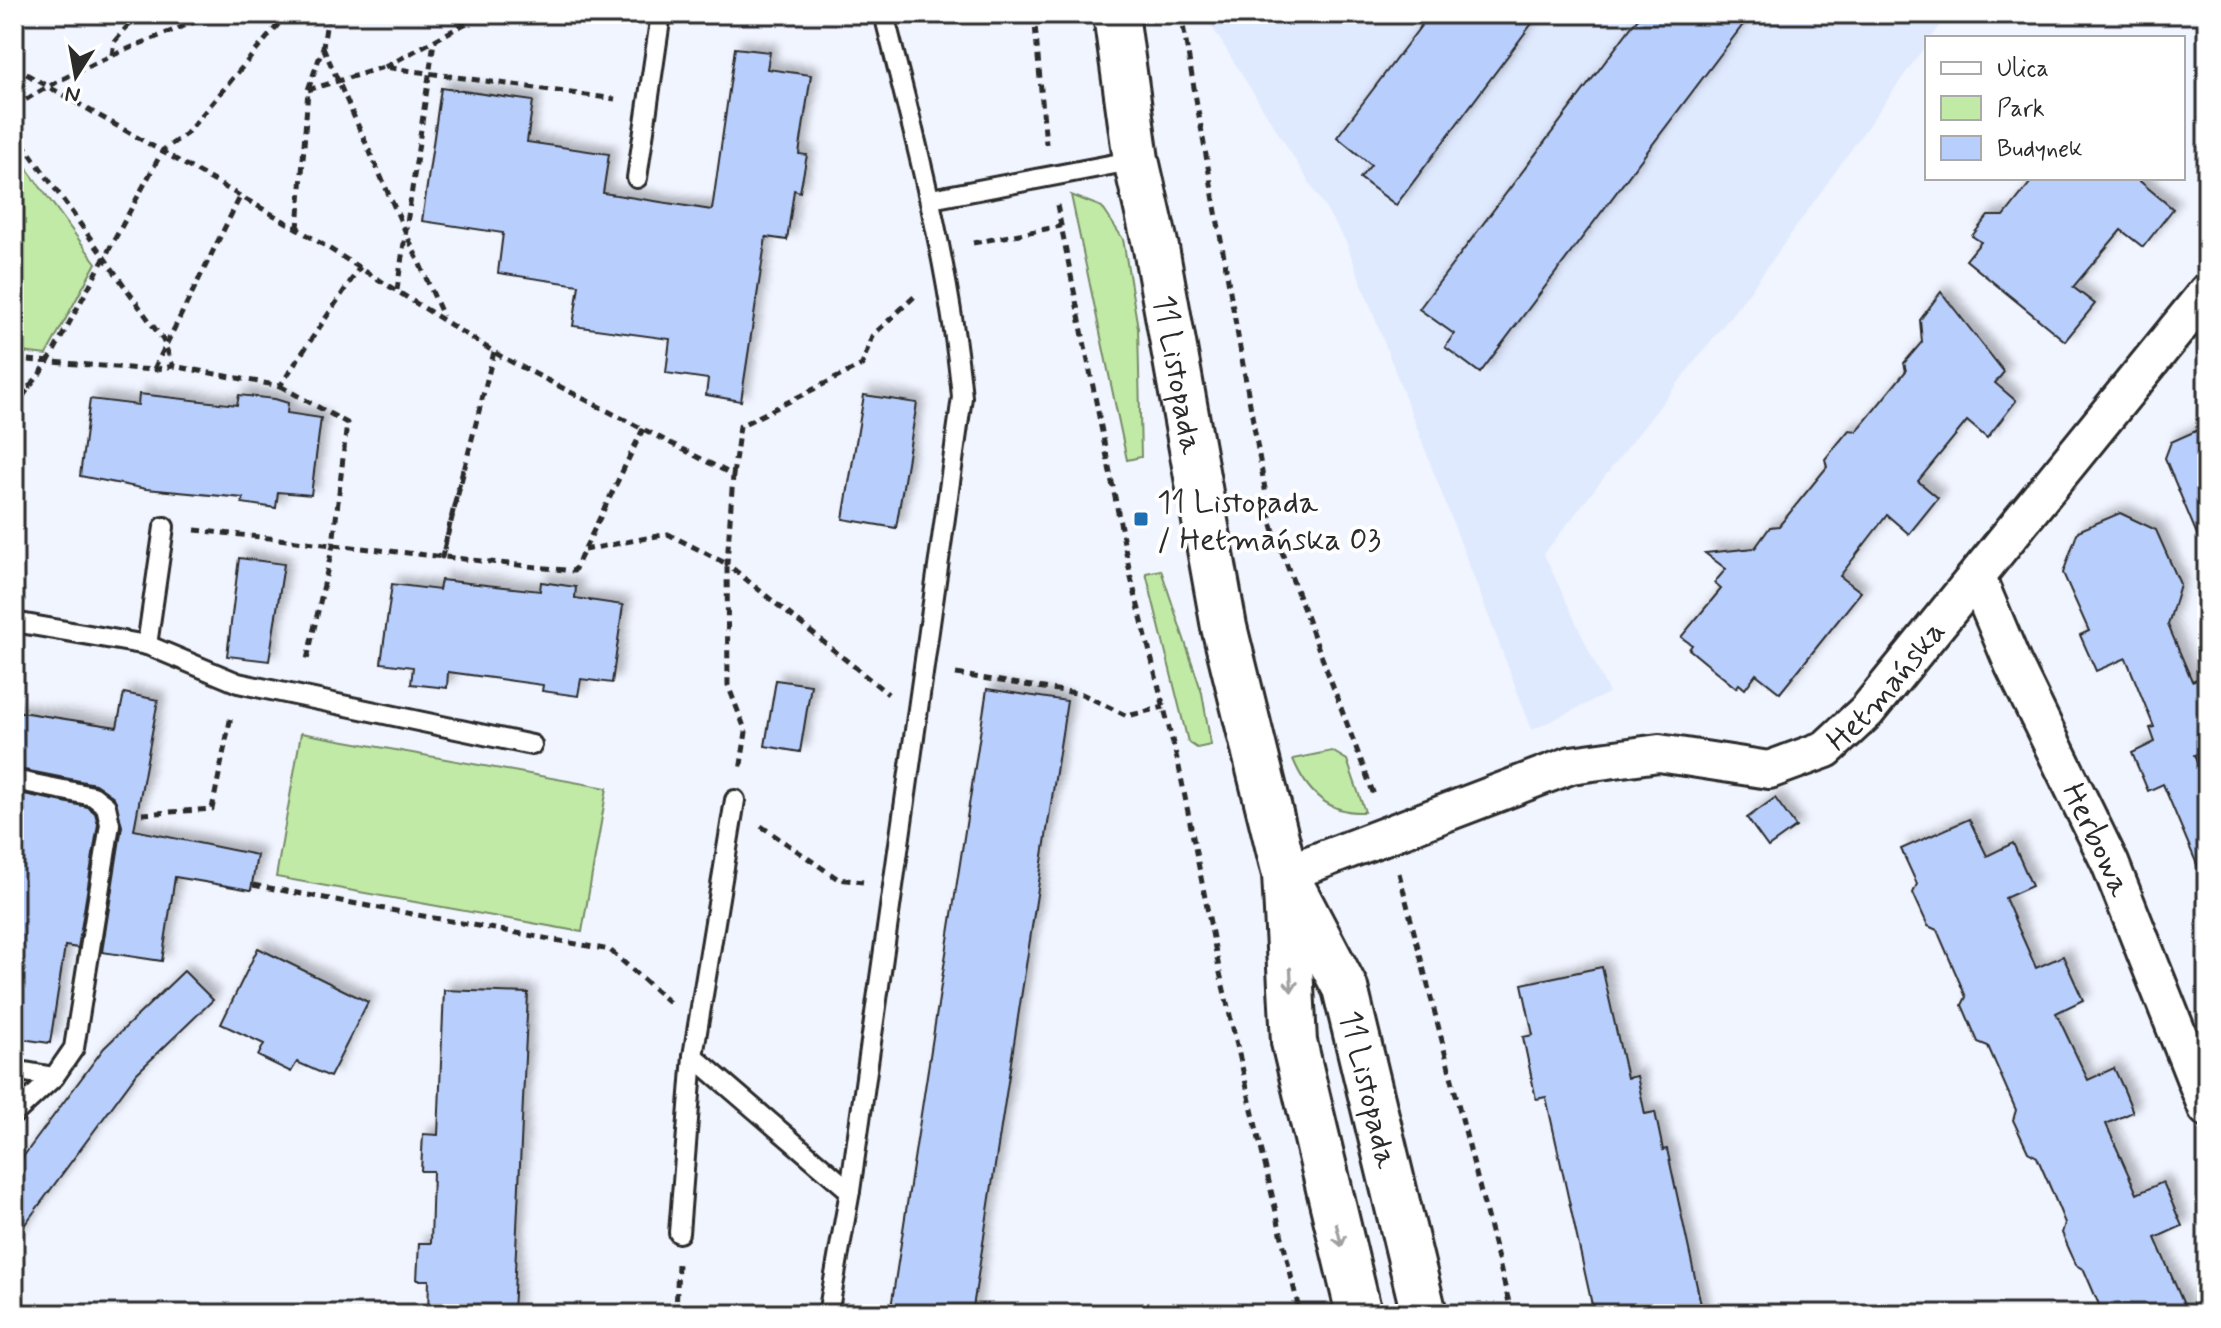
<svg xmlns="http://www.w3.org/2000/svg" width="2221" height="1328" viewBox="0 0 2221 1328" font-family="Mynerve,sans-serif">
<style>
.built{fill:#e0eaff}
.green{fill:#c1eaa6;stroke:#768a68;stroke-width:2}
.building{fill:#b8cffe;stroke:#2b2b2b;stroke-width:2;filter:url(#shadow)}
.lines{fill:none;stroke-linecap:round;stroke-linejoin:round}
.service-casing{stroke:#2b2b2b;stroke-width:24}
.minor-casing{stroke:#2b2b2b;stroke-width:42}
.tertiary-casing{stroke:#2b2b2b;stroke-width:50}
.path{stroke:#2b2b2b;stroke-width:5;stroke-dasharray:8 6;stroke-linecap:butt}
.service{stroke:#fff;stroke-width:18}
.minor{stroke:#fff;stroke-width:36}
.tertiary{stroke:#fff;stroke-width:44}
.oneway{stroke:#a0a0a0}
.poi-dot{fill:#1f6fb2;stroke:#fff;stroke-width:3}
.labels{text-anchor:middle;stroke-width:8;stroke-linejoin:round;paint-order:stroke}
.street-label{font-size:32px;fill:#2b2b2b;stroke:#fff}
.poi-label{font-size:32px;fill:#2b2b2b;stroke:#fff;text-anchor:start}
</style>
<defs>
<filter id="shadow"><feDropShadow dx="7" dy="-7" stdDeviation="4" flood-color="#0004"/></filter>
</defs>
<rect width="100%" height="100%" fill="#f1f5ff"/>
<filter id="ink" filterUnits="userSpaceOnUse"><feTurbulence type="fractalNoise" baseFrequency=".0125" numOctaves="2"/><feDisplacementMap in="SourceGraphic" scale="16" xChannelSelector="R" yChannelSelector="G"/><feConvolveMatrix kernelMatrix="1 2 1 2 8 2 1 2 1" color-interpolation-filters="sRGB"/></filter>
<g filter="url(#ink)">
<path class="built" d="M 1204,14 L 1948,14 L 1751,290 L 1544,554 L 1609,693 L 1532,730 L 1345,240 Z"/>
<g class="green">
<path d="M 14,151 L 96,263 L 46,355 L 14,351 Z"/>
<path d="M 1071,195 L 1102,207 L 1123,239 L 1138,328 L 1141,457 L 1127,460 Z"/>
<path d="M 1161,570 L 1202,693 L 1211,745 L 1197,748 L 1188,742 L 1146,573 Z"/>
<path d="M 301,733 L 607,788 L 582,932 L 276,877 Z"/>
<path d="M 1332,751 L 1347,760 L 1365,812 C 1328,814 1306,791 1293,759 Z"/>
</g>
<g class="building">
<path d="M 1430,14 L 1539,14 L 1396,205 L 1360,178 L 1371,165 L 1337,137 Z"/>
<path d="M 1641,14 L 1751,14 L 1480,373 L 1445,347 L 1454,334 L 1419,309 Z"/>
<path d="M 735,48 L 770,52 L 767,69 L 811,75 L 799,154 L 807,155 L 800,192 L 794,190 L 787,240 L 766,237 L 741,401 L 706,395 L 708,379 L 666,373 L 670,339 L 573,326 L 579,285 L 498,273 L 503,233 L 422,221 L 441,88 L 533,101 L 527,142 L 609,154 L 603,193 L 712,210 Z"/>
<path d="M 2034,178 L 2136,178 L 2173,209 L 2143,247 L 2121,230 L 2073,287 L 2095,304 L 2065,341 L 1966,260 L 1981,242 L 1972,236 L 1988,216 L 2004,216 Z"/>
<path d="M 1941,292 L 2004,372 L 1995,383 L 2016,401 L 1987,438 L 1967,421 L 1918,481 L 1938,498 L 1909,534 L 1887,515 L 1840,576 L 1861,592 L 1780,693 L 1756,674 L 1745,689 L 1739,684 L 1736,688 L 1689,649 L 1692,645 L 1681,637 L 1721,589 L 1714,583 L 1726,569 L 1705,553 L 1755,548 L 1770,527 L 1779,526 L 1827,467 L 1825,459 L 1849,430 L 1857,431 L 1906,371 L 1904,363 L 1922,342 L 1920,320 Z"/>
<path d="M 139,394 L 237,405 L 239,395 L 275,399 L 288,403 L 287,413 L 321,418 L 311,495 L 278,492 L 276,508 L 242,503 L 243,498 L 146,489 L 80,476 L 90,399 L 138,405 Z"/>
<path d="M 864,395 L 917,403 L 896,528 L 843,519 Z"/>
<path d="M 2207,426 L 2207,556 L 2206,556 L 2165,458 L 2171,442 Z"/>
<path d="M 2120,513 L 2156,530 L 2180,584 L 2168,625 L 2192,681 L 2207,675 L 2207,750 L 2194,755 L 2207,786 L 2207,888 L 2163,784 L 2148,791 L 2132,753 L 2155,742 L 2150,728 L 2154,727 L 2126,658 L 2096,671 L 2080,635 L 2089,631 L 2063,573 L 2078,531 Z"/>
<path d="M 239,558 L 284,564 L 269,661 L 227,656 Z"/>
<path d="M 441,580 L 540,591 L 541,582 L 576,587 L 575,598 L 623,605 L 612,683 L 581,679 L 578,696 L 542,691 L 543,685 L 448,672 L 447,688 L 411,684 L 413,667 L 381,663 L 392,584 L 439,590 Z"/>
<path d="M 776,680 L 811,685 L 800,752 L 765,746 Z"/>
<path d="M 987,689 L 1067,701 L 972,1314 L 890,1314 Z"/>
<path d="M 124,693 L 158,700 L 134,830 L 257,855 L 251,890 L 175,877 L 162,961 L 102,952 L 122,826 L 114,797 L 95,784 L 14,768 L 14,711 L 117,727 Z"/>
<path d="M 14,792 L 88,807 L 95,813 L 98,824 L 78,948 L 65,946 L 50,1043 L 14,1038 Z"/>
<path d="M 1775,798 L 1796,827 L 1768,847 L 1747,818 Z"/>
<path d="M 1969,819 L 1987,856 L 2013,843 L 2032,886 L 2005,898 L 2036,968 L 2063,956 L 2083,1000 L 2056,1013 L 2088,1080 L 2114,1068 L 2124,1090 L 2133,1112 L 2106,1124 L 2137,1194 L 2163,1182 L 2182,1226 L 2155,1238 L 2188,1314 L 2103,1314 L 2084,1270 L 2076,1265 L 2062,1233 L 2065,1223 L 2051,1189 L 2037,1157 L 2028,1152 L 2013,1120 L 2016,1110 L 1988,1046 L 1978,1042 L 1962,1005 L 1966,997 L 1937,930 L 1928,926 L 1913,893 L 1917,884 L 1901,849 Z"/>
<path d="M 258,948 L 368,1002 L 330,1077 L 297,1062 L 291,1072 L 258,1056 L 264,1044 L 221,1024 Z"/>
<path d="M 1602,967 L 1627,1078 L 1637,1076 L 1645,1114 L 1655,1112 L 1663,1150 L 1667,1149 L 1703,1314 L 1594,1314 L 1546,1097 L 1536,1099 L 1523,1037 L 1533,1035 L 1522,984 Z"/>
<path d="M 184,971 L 213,1000 L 137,1073 L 14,1239 L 14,1169 L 104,1048 Z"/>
<path d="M 444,990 L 528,993 L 513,1314 L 428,1314 L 429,1280 L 417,1280 L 419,1243 L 431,1243 L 433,1171 L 421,1171 L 423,1134 L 438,1135 Z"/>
</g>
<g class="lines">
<g class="service-casing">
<g id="service">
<path d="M 637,178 L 661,14"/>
<path d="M 931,199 L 1136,160"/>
<path d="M 14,622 L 147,645 L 238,683 L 532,745"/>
<path d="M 147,645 L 164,527"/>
<path d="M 14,780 L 93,796 L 106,806 L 110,824 L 74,1048 L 54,1077 L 14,1070"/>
<path d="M 735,800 L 693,1056 L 850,1191"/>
<path d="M 14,1114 L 54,1077"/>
<path d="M 679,1233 L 693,1056"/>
<path d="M 828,1314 L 850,1191 L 962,397 C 950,267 916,141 884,14"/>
</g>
</g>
<g class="minor-casing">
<g id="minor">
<path id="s1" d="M 1977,578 L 2013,664 L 2110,863 L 2207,1108"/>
<path id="s2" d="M 1285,874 L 1571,765 L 1659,753 L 1769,770 L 1826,749 L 1867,711 L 2207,292"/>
</g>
</g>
<g class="tertiary-casing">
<g id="tertiary">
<path id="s3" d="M 1116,14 L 1136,160 L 1156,248 L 1224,627 L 1285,874 L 1294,1042 L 1359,1314"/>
<path id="s4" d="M 1292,887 L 1345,988 L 1424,1314"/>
</g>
</g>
<g class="path">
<path d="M 1034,14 L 1046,144"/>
<path d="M 1181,14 L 1271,523 L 1374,795"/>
<path d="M 323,47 L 443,316"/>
<path d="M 112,55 L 114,42 L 138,14"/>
<path d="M 14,67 L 298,229 L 502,357 L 733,475 L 727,564 L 888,694"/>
<path d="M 385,67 L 483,14"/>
<path d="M 308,90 L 384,67 L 615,99"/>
<path d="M 14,107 C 76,67 145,42 214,14"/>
<path d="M 14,131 L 163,340 L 173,366"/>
<path d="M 1057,205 L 1131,578 L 1179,767 L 1220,973 L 1300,1314"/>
<path d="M 298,229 L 308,90 L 323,47 L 328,14"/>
<path d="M 973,243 L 1061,226"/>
<path d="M 397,290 L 434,42"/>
<path d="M 14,359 L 153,370 L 173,366 L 280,386 L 360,267"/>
<path d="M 154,369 L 241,195"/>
<path d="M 280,386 L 347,423 L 333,545 L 306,664"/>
<path d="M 14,390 L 31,386"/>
<path d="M 14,408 L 47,364 L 163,150 L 186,134 L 287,14"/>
<path d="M 463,469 L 442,557 L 494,352"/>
<path d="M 733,475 L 740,426 L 862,365 L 872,336 L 915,296"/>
<path d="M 195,530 L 574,571 L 643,429"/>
<path d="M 584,550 L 668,534 L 727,564 L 728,685 L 746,732 L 740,771"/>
<path d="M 956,674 L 1082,694 L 1127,716 L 1164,707"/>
<path d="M 142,814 L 212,809 L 231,716"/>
<path d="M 761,826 L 838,879 L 863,882"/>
<path d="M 1399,873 L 1512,1314"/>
<path d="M 253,885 L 610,950 L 670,1003"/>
<path d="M 676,1314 L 678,1263"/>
</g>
<use href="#service" class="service"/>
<use href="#minor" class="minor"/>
<use href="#tertiary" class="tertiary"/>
</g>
<defs><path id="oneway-shaft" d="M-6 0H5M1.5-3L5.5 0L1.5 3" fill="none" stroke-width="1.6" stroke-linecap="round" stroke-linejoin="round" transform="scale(2)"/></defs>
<g class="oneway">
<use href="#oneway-shaft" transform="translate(1291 980) rotate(87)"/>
<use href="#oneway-shaft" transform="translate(1339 1235) rotate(76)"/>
</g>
</g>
<rect class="poi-dot" x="1133" y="511" width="16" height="16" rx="4"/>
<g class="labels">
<g class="street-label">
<text dy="11" stroke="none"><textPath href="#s3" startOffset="366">11 Listopada</textPath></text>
<text dy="11" stroke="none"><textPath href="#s2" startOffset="654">Hetmańska</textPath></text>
<text dy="11" stroke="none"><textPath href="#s1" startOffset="288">Herbowa</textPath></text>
<text dy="11" stroke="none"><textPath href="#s4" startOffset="218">11 Listopada</textPath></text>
</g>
<g class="poi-label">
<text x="1157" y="512">11 Listopada<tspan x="1157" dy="37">/ Hetmańska 03</tspan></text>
</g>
</g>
<rect width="2221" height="1328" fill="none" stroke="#fff" stroke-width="48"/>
<rect x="24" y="24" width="2173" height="1280" fill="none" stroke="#2b2b2b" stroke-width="3" filter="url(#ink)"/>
<rect x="1925" y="36" width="260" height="144" fill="#ffffff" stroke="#aaaaaa" stroke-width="2"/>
<rect x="1941" y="62" width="40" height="12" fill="#ffffff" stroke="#aaaaaa" stroke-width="2"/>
<text x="1997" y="76" font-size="24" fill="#2b2b2b">Ulica</text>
<rect x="1941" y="96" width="40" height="24" fill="#c1eaa6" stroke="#aaaaaa" stroke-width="2"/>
<text x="1997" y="116" font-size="24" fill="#2b2b2b">Park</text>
<rect x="1941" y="136" width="40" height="24" fill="#b8cffe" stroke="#aaaaaa" stroke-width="2"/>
<text x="1997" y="156" font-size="24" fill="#2b2b2b">Budynek</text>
<g transform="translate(76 76) rotate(191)" stroke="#ffffff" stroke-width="6" paint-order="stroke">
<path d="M0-6L14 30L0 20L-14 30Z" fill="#2b2b2b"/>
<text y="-12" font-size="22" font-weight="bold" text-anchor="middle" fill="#2b2b2b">N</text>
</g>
</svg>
